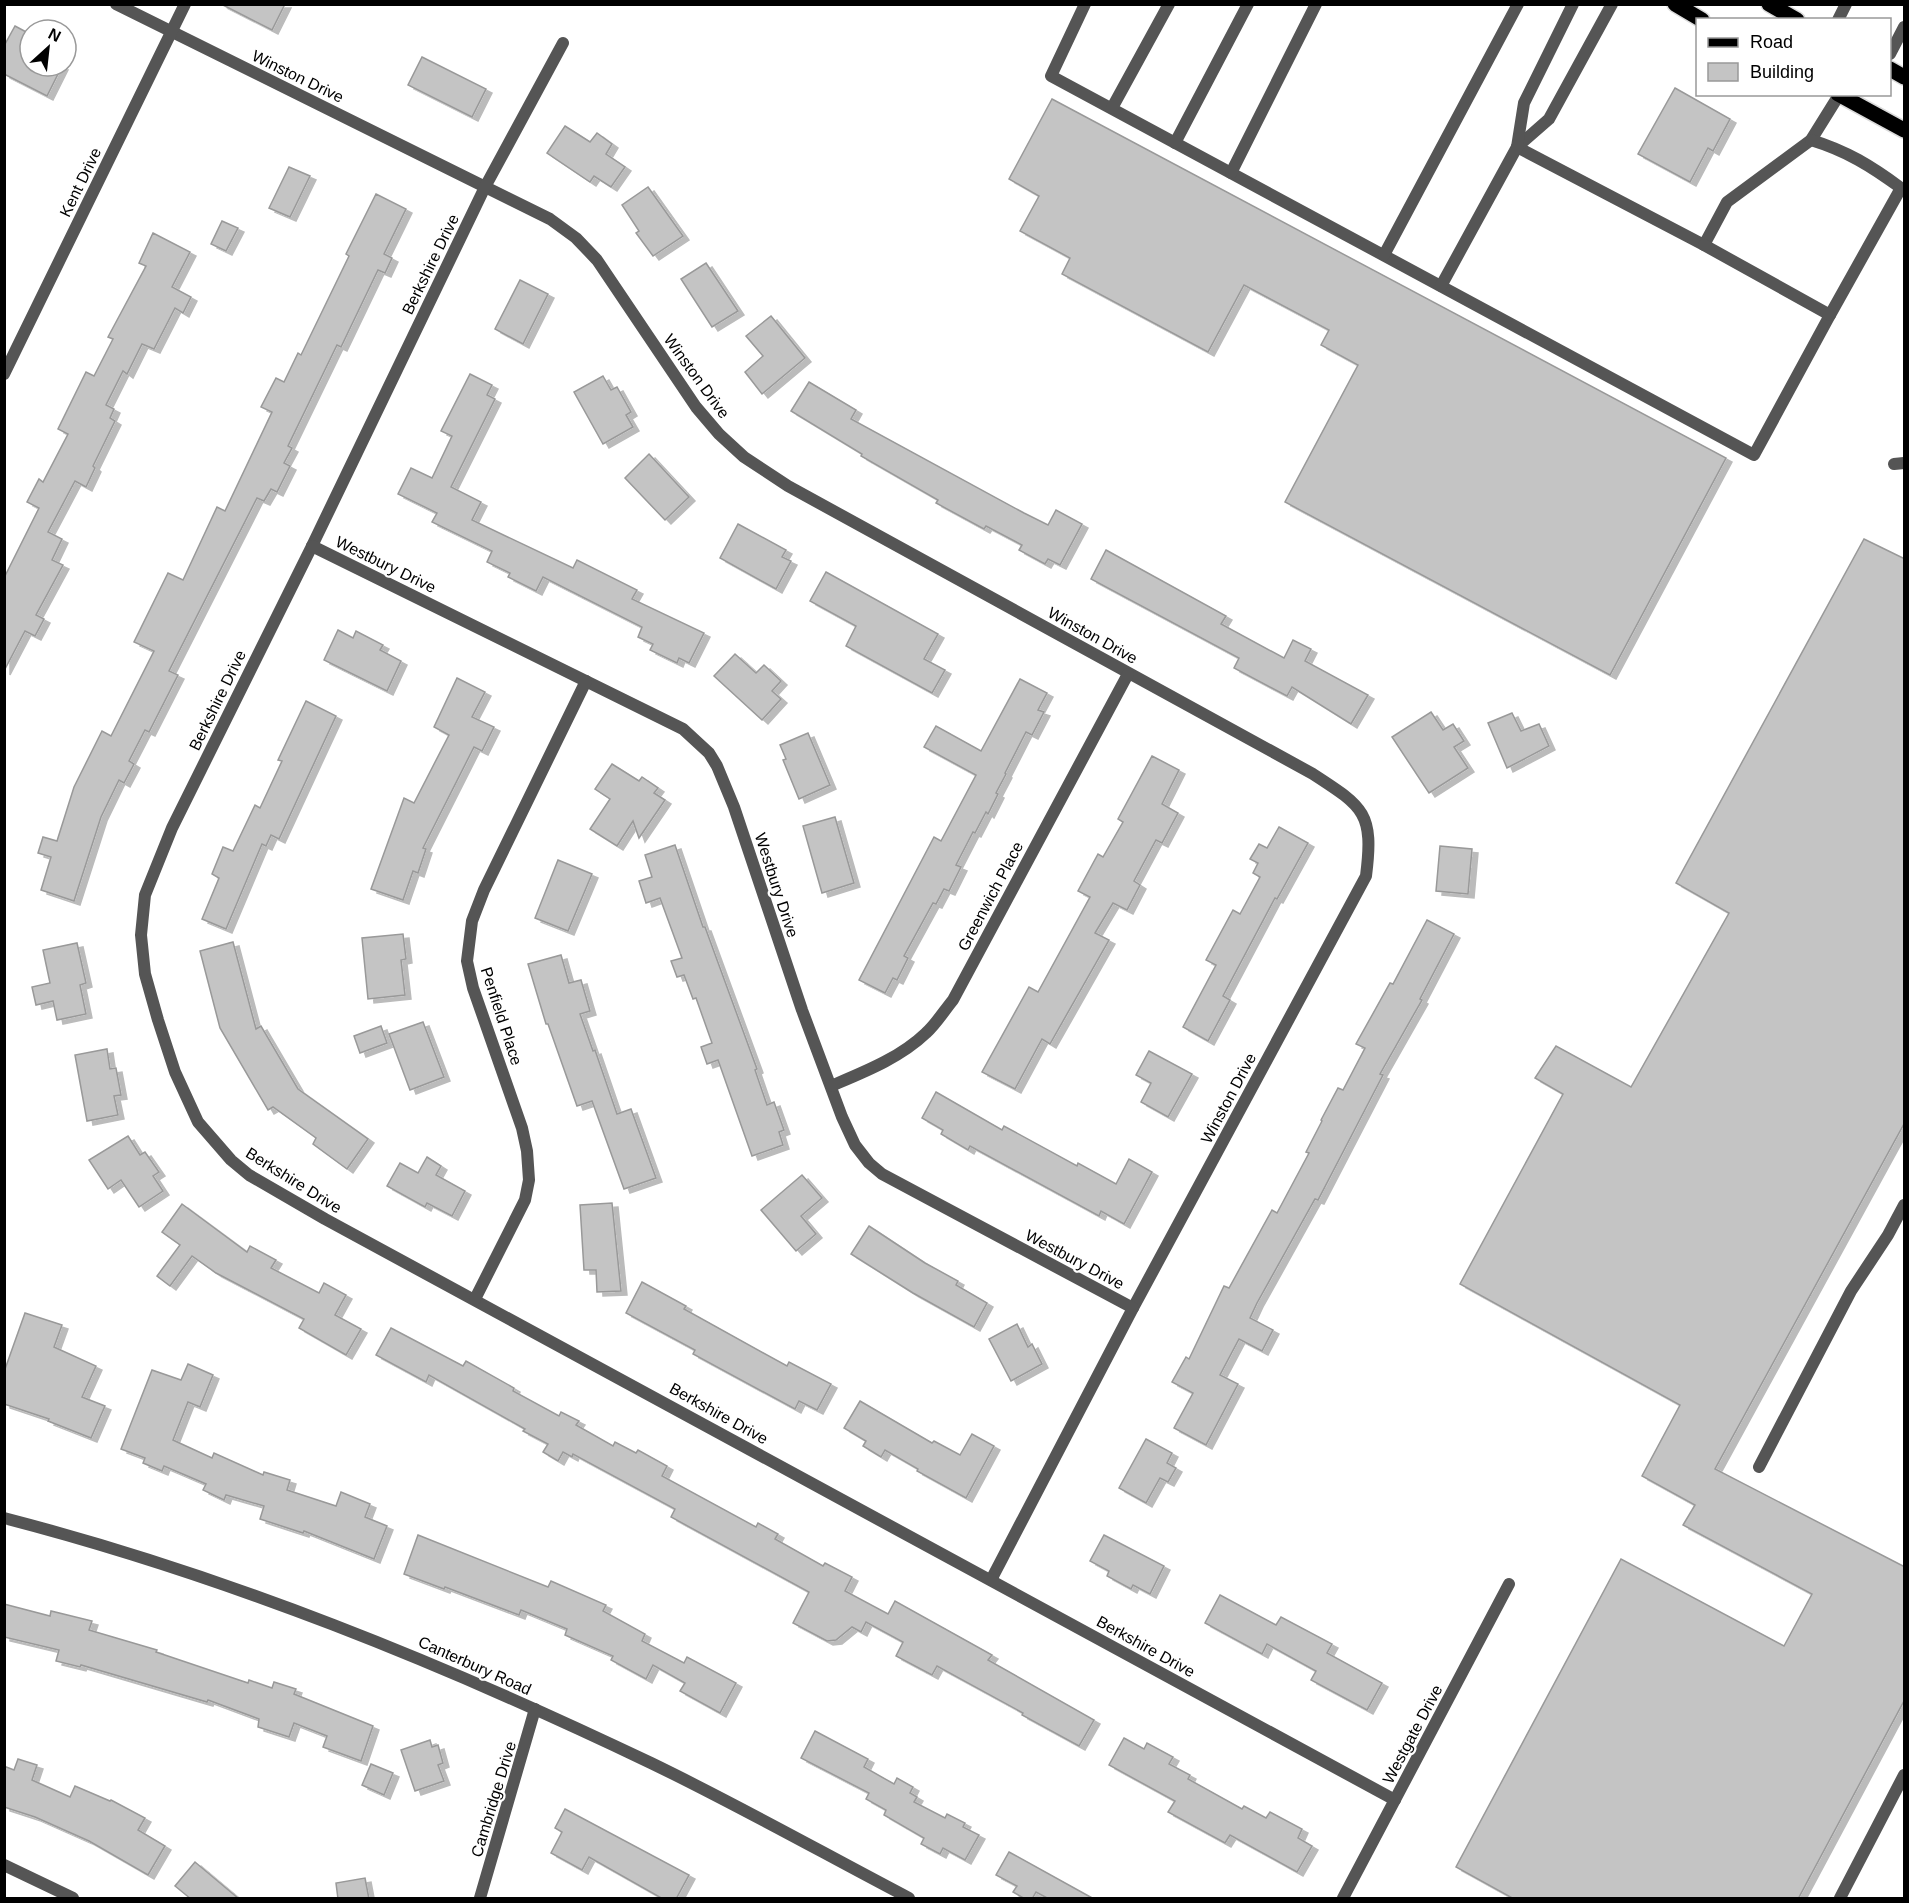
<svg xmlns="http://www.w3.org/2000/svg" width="1909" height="1903" viewBox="0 0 1909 1903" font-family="Helvetica,sans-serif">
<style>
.building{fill:#c4c4c4;stroke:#999;stroke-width:1.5;filter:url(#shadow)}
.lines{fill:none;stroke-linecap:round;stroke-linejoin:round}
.primary-casing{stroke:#dbdbdb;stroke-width:18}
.service{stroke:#555;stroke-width:12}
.minor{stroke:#555;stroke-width:12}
.primary{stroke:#000;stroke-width:15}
.labels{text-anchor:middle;stroke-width:4.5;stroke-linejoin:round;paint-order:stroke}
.street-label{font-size:16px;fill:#000;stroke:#fff}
</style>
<defs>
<filter id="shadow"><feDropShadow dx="6" dy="4" stdDeviation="0" flood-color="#0004"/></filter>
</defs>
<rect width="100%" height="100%" fill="#fff"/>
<g class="building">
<path d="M 221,4 L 285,4 L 272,30 Z"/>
<path d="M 15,26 L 30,34 L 30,66 L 62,66 L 47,96 L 4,74 L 4,46 Z"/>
<path d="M 422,57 L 486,89 L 472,117 L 408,85 Z"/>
<path d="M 1675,88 L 1730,119 L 1713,151 L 1708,148 L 1690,182 L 1638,154 Z"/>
<path d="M 1052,99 L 1726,458 L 1610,675 L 1285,502 L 1358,365 L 1321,345 L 1329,330 L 1244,285 L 1208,352 L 1062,274 L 1070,258 L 1020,231 L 1039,196 L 1009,179 Z"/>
<path d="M 565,126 L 590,142 L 597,133 L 612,144 L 606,154 L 625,167 L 611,187 L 594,176 L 590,182 L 547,153 Z"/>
<path d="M 289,167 L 310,176 L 290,217 L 269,208 Z"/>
<path d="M 648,187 L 683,236 L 653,256 L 636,233 L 639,231 L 622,205 Z"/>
<path d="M 376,194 L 406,209 L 384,254 L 392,258 L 385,273 L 378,270 L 341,347 L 337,345 L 288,446 L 292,448 L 284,463 L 290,466 L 277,492 L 271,489 L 264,501 L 257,498 L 169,671 L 178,675 L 149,732 L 145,730 L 129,761 L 134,764 L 124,783 L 119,780 L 101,817 L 74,901 L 41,890 L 51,857 L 38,853 L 43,837 L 57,841 L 74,787 L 102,731 L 111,736 L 154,651 L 134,642 L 168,573 L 183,580 L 217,507 L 225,511 L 272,412 L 261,407 L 276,378 L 284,382 L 298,353 L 301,355 L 349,256 L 346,254 Z"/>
<path d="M 222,221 L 238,228 L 226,251 L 211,244 Z"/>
<path d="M 153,233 L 190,252 L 172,287 L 191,297 L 183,313 L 175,308 L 154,349 L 142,344 L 127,374 L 123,371 L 106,405 L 114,409 L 110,418 L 115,421 L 93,466 L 95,468 L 86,487 L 75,481 L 48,532 L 62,539 L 52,560 L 63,565 L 36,615 L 44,619 L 35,636 L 25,631 L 4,671 L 4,578 L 39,508 L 27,502 L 39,479 L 43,482 L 68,434 L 58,429 L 86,372 L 94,376 L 113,339 L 108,337 L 146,266 L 139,263 Z"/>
<path d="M 706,263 L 738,311 L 712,327 L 681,279 Z"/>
<path d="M 520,280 L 548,294 L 523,344 L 495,329 Z"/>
<path d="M 771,316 L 805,358 L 762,394 L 745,372 L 763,356 L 746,336 Z"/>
<path d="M 470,374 L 492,385 L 487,395 L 495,399 L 451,487 L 481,502 L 472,520 L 573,568 L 577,560 L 637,590 L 632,599 L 704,633 L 689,663 L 679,658 L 677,663 L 650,650 L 653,644 L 638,637 L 642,627 L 543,577 L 536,591 L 508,577 L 510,573 L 487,562 L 492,551 L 432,522 L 437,513 L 398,494 L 411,468 L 432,478 L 452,436 L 441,431 Z"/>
<path d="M 603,376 L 611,390 L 617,387 L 631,412 L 626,415 L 633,427 L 603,444 L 574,392 Z"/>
<path d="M 809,382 L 856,410 L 851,419 L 1024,513 L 1048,525 L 1056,510 L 1082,524 L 1060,565 L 1048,559 L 1045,564 L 1019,550 L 1022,545 L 986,526 L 984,529 L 936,503 L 938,500 L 861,456 L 862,454 L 791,411 Z"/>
<path d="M 649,454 L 689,497 L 665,520 L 625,478 Z"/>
<path d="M 738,524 L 786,550 L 782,557 L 791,561 L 776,589 L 720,558 Z"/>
<path d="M 1864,539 L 1905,559 L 1905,1122 L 1715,1469 L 1905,1567 L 1905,1699 L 1798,1899 L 1514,1899 L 1456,1867 L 1621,1559 L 1784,1646 L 1812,1594 L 1683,1525 L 1695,1505 L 1642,1476 L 1680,1405 L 1460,1284 L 1563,1094 L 1535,1078 L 1556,1046 L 1631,1087 L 1729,913 L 1676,883 Z"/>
<path d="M 1106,550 L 1226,616 L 1221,624 L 1284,658 L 1293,640 L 1311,649 L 1305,661 L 1368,695 L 1351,724 L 1292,687 L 1287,696 L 1234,668 L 1239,658 L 1091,579 Z"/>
<path d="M 826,572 L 938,634 L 924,659 L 945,670 L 932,693 L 846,646 L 856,626 L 810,601 Z"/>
<path d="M 338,630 L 353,638 L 356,631 L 383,645 L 380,650 L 401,661 L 387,691 L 324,660 Z"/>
<path d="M 735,654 L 756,673 L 764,665 L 781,681 L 772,691 L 781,699 L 762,720 L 714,676 Z"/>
<path d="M 457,678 L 485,692 L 472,717 L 494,727 L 482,751 L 474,747 L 423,848 L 426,849 L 418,873 L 413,871 L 403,900 L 371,889 L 404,798 L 414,803 L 449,735 L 434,727 Z"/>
<path d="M 1020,679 L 1047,693 L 1038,710 L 1044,712 L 1032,735 L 1026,732 L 1005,773 L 1006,774 L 996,793 L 998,794 L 988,814 L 986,812 L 975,833 L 973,832 L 956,865 L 961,867 L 949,891 L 944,889 L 936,904 L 933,903 L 904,956 L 908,958 L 897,980 L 893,978 L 885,993 L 859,980 L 934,837 L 941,841 L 976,775 L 924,747 L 936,726 L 981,751 Z"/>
<path d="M 306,701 L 336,716 L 279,839 L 271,835 L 266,846 L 262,844 L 226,929 L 202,919 L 219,878 L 212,874 L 223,847 L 233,851 L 255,805 L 260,808 L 282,761 L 278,760 Z"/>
<path d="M 1431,712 L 1443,730 L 1453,724 L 1464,741 L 1454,747 L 1468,768 L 1429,793 L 1392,737 Z"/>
<path d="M 1512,713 L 1521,731 L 1539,724 L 1549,746 L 1507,768 L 1488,723 Z"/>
<path d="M 808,733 L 830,785 L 799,799 L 783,760 L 786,759 L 780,745 Z"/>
<path d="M 1152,756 L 1179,770 L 1162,804 L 1178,813 L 1162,843 L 1156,840 L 1134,881 L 1140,885 L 1127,910 L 1113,903 L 1095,933 L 1109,940 L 1050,1044 L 1042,1039 L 1015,1089 L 982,1072 L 1029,987 L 1038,992 L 1090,897 L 1078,891 L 1098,854 L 1103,857 L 1123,822 L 1118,819 Z"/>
<path d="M 612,764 L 639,781 L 642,777 L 658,788 L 654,793 L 665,800 L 639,838 L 633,821 L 617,846 L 590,829 L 610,799 L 595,789 Z"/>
<path d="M 835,817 L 854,883 L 822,893 L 803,826 Z"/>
<path d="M 1279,827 L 1308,843 L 1277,899 L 1275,898 L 1223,996 L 1230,1000 L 1208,1041 L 1183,1027 L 1216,965 L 1206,960 L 1233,910 L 1240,914 L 1260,877 L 1253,873 L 1258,863 L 1250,859 L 1259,844 L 1267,848 Z"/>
<path d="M 675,845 L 703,927 L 705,927 L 757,1069 L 755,1070 L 767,1105 L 774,1102 L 784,1130 L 779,1132 L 783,1145 L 752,1156 L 718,1060 L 707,1064 L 701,1047 L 712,1043 L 696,998 L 693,999 L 684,975 L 677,977 L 671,961 L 682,958 L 660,898 L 646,903 L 639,881 L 652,877 L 645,855 Z"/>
<path d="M 1440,846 L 1472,849 L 1468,894 L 1436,891 Z"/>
<path d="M 558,860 L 592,874 L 568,931 L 535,918 Z"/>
<path d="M 1427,920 L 1454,934 L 1420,999 L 1422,1000 L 1380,1074 L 1383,1075 L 1318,1200 L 1315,1199 L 1257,1303 L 1250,1318 L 1273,1330 L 1262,1351 L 1239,1339 L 1220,1375 L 1238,1384 L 1206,1445 L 1174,1428 L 1193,1393 L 1172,1382 L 1186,1357 L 1189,1359 L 1224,1286 L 1229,1288 L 1272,1210 L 1277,1213 L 1309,1153 L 1306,1152 L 1322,1121 L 1321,1120 L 1338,1088 L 1343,1090 L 1365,1048 L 1356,1044 L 1390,983 L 1393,984 Z"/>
<path d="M 403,934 L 406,959 L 401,960 L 405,995 L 368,999 L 362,938 Z"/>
<path d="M 233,942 L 256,1029 L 261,1026 L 298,1089 L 368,1139 L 347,1169 L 313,1144 L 316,1138 L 273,1107 L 268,1110 L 220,1028 L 200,951 Z"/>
<path d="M 77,943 L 86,983 L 80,985 L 86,1014 L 57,1020 L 53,1001 L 36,1005 L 32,987 L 50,983 L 43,950 Z"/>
<path d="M 561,955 L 569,983 L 581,980 L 590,1011 L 580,1014 L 593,1051 L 595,1050 L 617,1114 L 631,1109 L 656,1178 L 624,1189 L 592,1101 L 577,1106 L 548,1024 L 546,1024 L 528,964 Z"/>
<path d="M 423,1022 L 444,1077 L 410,1090 L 389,1034 Z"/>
<path d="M 381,1026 L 387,1043 L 360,1053 L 354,1036 Z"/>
<path d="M 107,1049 L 110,1069 L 116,1068 L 121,1095 L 114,1096 L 118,1115 L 87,1121 L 75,1055 Z"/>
<path d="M 1149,1051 L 1192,1074 L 1168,1117 L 1141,1102 L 1151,1083 L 1136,1075 Z"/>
<path d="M 936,1092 L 1002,1130 L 1004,1126 L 1077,1166 L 1078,1163 L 1116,1184 L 1129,1159 L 1152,1172 L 1124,1224 L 1101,1211 L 1099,1216 L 970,1146 L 968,1150 L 941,1134 L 943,1130 L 922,1118 Z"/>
<path d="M 128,1136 L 140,1155 L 145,1152 L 159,1172 L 153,1176 L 163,1191 L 139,1207 L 121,1180 L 108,1189 L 89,1160 Z"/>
<path d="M 427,1157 L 441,1166 L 436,1175 L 465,1191 L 452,1216 L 427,1203 L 425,1207 L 387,1186 L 400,1163 L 418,1173 Z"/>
<path d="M 802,1175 L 822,1198 L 801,1216 L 816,1234 L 796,1251 L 761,1210 Z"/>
<path d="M 612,1203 L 621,1291 L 597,1292 L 596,1270 L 584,1270 L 580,1205 Z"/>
<path d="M 182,1204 L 247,1252 L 250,1246 L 276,1260 L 271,1268 L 319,1293 L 324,1283 L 346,1295 L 335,1315 L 361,1329 L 346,1355 L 299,1328 L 304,1319 L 216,1273 L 192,1256 L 170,1286 L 157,1276 L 180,1245 L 162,1232 Z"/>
<path d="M 869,1226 L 925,1263 L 958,1281 L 956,1285 L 987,1303 L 974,1327 L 913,1293 L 851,1254 Z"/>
<path d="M 642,1282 L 686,1306 L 684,1309 L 787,1366 L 789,1362 L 831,1384 L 817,1410 L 799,1401 L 795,1409 L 693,1354 L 695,1350 L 626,1313 Z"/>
<path d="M 25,1313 L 62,1325 L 54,1347 L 96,1366 L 82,1397 L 105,1406 L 91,1438 L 48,1421 L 49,1419 L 4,1404 L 4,1372 Z"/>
<path d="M 1017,1324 L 1028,1347 L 1032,1344 L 1042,1364 L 1011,1381 L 989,1339 Z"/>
<path d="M 391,1328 L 463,1366 L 466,1361 L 514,1388 L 513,1391 L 559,1416 L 561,1412 L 579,1421 L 576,1425 L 613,1446 L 615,1442 L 636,1453 L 638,1450 L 667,1466 L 662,1476 L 756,1527 L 758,1523 L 778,1534 L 775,1539 L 823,1566 L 825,1563 L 852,1577 L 845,1591 L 888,1614 L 895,1601 L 992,1655 L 988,1660 L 1094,1720 L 1079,1746 L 1022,1715 L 1023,1713 L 937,1666 L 932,1675 L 896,1656 L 903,1642 L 866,1622 L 861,1632 L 852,1627 L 836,1640 L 827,1641 L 793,1623 L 809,1592 L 671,1517 L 675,1509 L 573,1454 L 572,1457 L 563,1452 L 558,1461 L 543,1452 L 548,1444 L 523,1431 L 525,1429 L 429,1375 L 426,1382 L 376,1355 Z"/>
<path d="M 188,1364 L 213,1375 L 200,1407 L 188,1402 L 173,1440 L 212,1458 L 214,1453 L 263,1475 L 264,1472 L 290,1480 L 287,1490 L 336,1506 L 341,1492 L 370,1504 L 365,1517 L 387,1526 L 374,1559 L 304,1531 L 303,1533 L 260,1519 L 264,1506 L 226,1495 L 224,1500 L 203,1490 L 206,1484 L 164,1466 L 162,1471 L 143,1463 L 145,1458 L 121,1449 L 152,1370 L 181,1380 Z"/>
<path d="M 860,1401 L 932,1443 L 934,1441 L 960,1455 L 972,1434 L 994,1446 L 966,1498 L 917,1471 L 918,1469 L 885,1450 L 881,1457 L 863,1446 L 866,1441 L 844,1428 Z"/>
<path d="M 1146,1439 L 1172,1453 L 1167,1463 L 1176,1468 L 1168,1482 L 1160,1478 L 1146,1503 L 1119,1488 Z"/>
<path d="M 418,1535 L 548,1587 L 551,1581 L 606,1605 L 603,1611 L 645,1634 L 642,1641 L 684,1663 L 687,1657 L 736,1683 L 720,1713 L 680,1691 L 685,1683 L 653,1665 L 646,1679 L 611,1660 L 613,1656 L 565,1635 L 567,1629 L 521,1610 L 519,1615 L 445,1587 L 444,1589 L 404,1574 Z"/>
<path d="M 1104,1535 L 1164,1566 L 1150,1594 L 1133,1585 L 1131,1589 L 1107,1576 L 1109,1571 L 1090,1561 Z"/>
<path d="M 1220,1595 L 1276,1625 L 1281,1617 L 1332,1644 L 1327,1653 L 1382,1683 L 1367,1710 L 1311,1680 L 1316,1671 L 1267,1644 L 1262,1654 L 1205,1623 Z"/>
<path d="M 4,1604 L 50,1616 L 51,1611 L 92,1621 L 89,1630 L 157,1650 L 156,1652 L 248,1683 L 249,1680 L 272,1688 L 274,1682 L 296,1689 L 294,1694 L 373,1726 L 361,1761 L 323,1747 L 327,1736 L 294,1723 L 289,1737 L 258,1727 L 259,1719 L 208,1700 L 207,1702 L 81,1665 L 80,1667 L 56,1661 L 59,1650 L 4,1637 Z"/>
<path d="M 815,1731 L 868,1759 L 864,1767 L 894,1784 L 897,1778 L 913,1787 L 910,1793 L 917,1797 L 914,1802 L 945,1818 L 947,1814 L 965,1823 L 963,1827 L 979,1835 L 965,1860 L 943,1848 L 940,1854 L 921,1844 L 924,1838 L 884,1815 L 886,1810 L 866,1799 L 869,1793 L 801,1758 Z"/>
<path d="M 1124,1738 L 1144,1749 L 1147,1743 L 1173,1757 L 1169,1764 L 1190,1775 L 1188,1779 L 1242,1809 L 1244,1806 L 1266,1818 L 1270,1812 L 1302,1829 L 1298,1838 L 1312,1846 L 1297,1872 L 1230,1835 L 1225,1843 L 1168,1812 L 1175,1801 L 1109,1765 Z"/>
<path d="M 430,1740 L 432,1747 L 438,1745 L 443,1763 L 438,1765 L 444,1781 L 415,1791 L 401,1750 Z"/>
<path d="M 18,1759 L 37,1765 L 32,1780 L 70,1797 L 75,1786 L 110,1801 L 111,1800 L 145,1818 L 138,1830 L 165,1846 L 148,1875 L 89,1841 L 35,1817 L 4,1807 L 4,1766 L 14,1770 Z"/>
<path d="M 371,1764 L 393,1773 L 384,1795 L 362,1785 Z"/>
<path d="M 565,1809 L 689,1875 L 676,1899 L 663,1899 L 589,1857 L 582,1870 L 551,1853 L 562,1832 L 555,1828 Z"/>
<path d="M 1009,1852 L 1094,1899 L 1049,1899 L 1036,1892 L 1032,1899 L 1025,1899 L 1013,1892 L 1017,1886 L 996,1875 Z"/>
<path d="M 195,1862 L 239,1899 L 191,1899 L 175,1886 Z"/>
<path d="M 365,1878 L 369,1899 L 338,1899 L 336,1883 Z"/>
</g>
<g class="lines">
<g class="primary-casing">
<g id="primary">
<path d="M 1675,4 L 1702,20"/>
<path d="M 1769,4 L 1797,20"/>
<path d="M 1890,69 L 1904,77"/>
<path d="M 1838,94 L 1904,130"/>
</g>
</g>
<g class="service">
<path d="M 1085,4 L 1051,76 L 1754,455 L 1830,315"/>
<path d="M 1838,20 L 1846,4"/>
<path d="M 1890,54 L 1904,27"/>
<path d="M 1112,108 L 1169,4"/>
<path d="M 1175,143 L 1248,4"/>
<path d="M 1517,147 L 1704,245 L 1727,202 L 1811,140 L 1839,95"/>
<path d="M 1517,147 L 1549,119 L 1612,4"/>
<path d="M 1231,173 L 1316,4"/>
<path d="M 1704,245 L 1830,315 L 1901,188 C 1871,166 1847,151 1811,140"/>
<path d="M 1384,255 L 1518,4"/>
<path d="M 1441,286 L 1517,147 L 1524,103 L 1573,4"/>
<path d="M 1894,464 L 1904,463"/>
<path d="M 1759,1467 L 1851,1291 L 1888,1235 L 1904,1205"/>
<path d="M 1840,1898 L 1904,1775"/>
</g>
<g class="minor">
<path d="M 116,4 L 550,219 L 576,238 L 597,260 L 696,407 L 719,434 L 744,457 L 788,486 L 1313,774 C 1364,807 1374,813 1366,876 L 1133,1308 L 991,1580"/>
<path d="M 563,43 L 485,187 L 312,546 L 172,828 L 145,895 L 141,935 L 145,974 L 158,1020 L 175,1072 L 198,1122 L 231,1160 L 249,1175 L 325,1219 L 1395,1800"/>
<path d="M 4,374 L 185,4"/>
<path d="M 312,546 L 683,729 L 709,753 L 717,766 L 734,807 L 802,1010 L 842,1117 L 855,1145 L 869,1163 L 882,1174 L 1133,1308"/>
<path d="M 831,1086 C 864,1072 900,1058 926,1033 C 936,1024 944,1011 953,1000 L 1128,674"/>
<path d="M 475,1299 L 525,1200 L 529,1180 L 527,1151 L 522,1128 L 473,988 L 467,961 L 472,921 L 484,890 L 586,681"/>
<path d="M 4,1518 C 228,1576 442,1663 651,1763 C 738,1805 823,1853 909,1898"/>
<path d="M 4,1865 L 73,1898"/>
<path d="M 480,1898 L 535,1709"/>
<path d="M 1343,1898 L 1509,1584"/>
</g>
<use href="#primary" class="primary"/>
</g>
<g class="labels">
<g class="street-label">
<text transform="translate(298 76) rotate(26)" y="6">Winston Drive</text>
<text transform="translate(80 182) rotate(-64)" y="6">Kent Drive</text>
<text transform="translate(430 264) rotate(-64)" y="6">Berkshire Drive</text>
<text transform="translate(697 376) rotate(54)" y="6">Winston Drive</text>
<text transform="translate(386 564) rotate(26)" y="6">Westbury Drive</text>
<text transform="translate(1093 635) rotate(29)" y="6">Winston Drive</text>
<text transform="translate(217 700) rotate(-64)" y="6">Berkshire Drive</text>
<text transform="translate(777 885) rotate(72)" y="6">Westbury Drive</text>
<text transform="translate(990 896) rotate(-62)" y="6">Greenwich Place</text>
<text transform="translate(502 1016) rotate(72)" y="6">Penfield Place</text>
<text transform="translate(1228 1098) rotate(-62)" y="6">Winston Drive</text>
<text transform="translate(294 1180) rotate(32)" y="6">Berkshire Drive</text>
<text transform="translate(1075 1259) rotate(28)" y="6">Westbury Drive</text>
<text transform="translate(719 1413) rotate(29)" y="6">Berkshire Drive</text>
<text transform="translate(1146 1646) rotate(29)" y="6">Berkshire Drive</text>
<text transform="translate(475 1665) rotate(24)" y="6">Canterbury Road</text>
<text transform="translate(1412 1734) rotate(-62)" y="6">Westgate Drive</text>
<text transform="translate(493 1799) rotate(-73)" y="6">Cambridge Drive</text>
</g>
</g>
<rect width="1909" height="1903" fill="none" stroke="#000000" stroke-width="12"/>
<rect x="1696" y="18" width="195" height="78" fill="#ffffff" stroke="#999999" stroke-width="1.5"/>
<rect x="1708" y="38" width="30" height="9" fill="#000000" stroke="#999999" stroke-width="1.5"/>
<text x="1750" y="48" font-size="18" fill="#000000">Road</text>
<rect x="1708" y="63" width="30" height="18" fill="#c4c4c4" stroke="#999999" stroke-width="1.5"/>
<text x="1750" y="78" font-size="18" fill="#000000">Building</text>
<g transform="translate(48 48) rotate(27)"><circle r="28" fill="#ffffff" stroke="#999999" stroke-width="1.5"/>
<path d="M0-4.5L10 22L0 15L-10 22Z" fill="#000000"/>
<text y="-9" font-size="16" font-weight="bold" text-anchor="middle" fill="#000000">N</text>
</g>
</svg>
